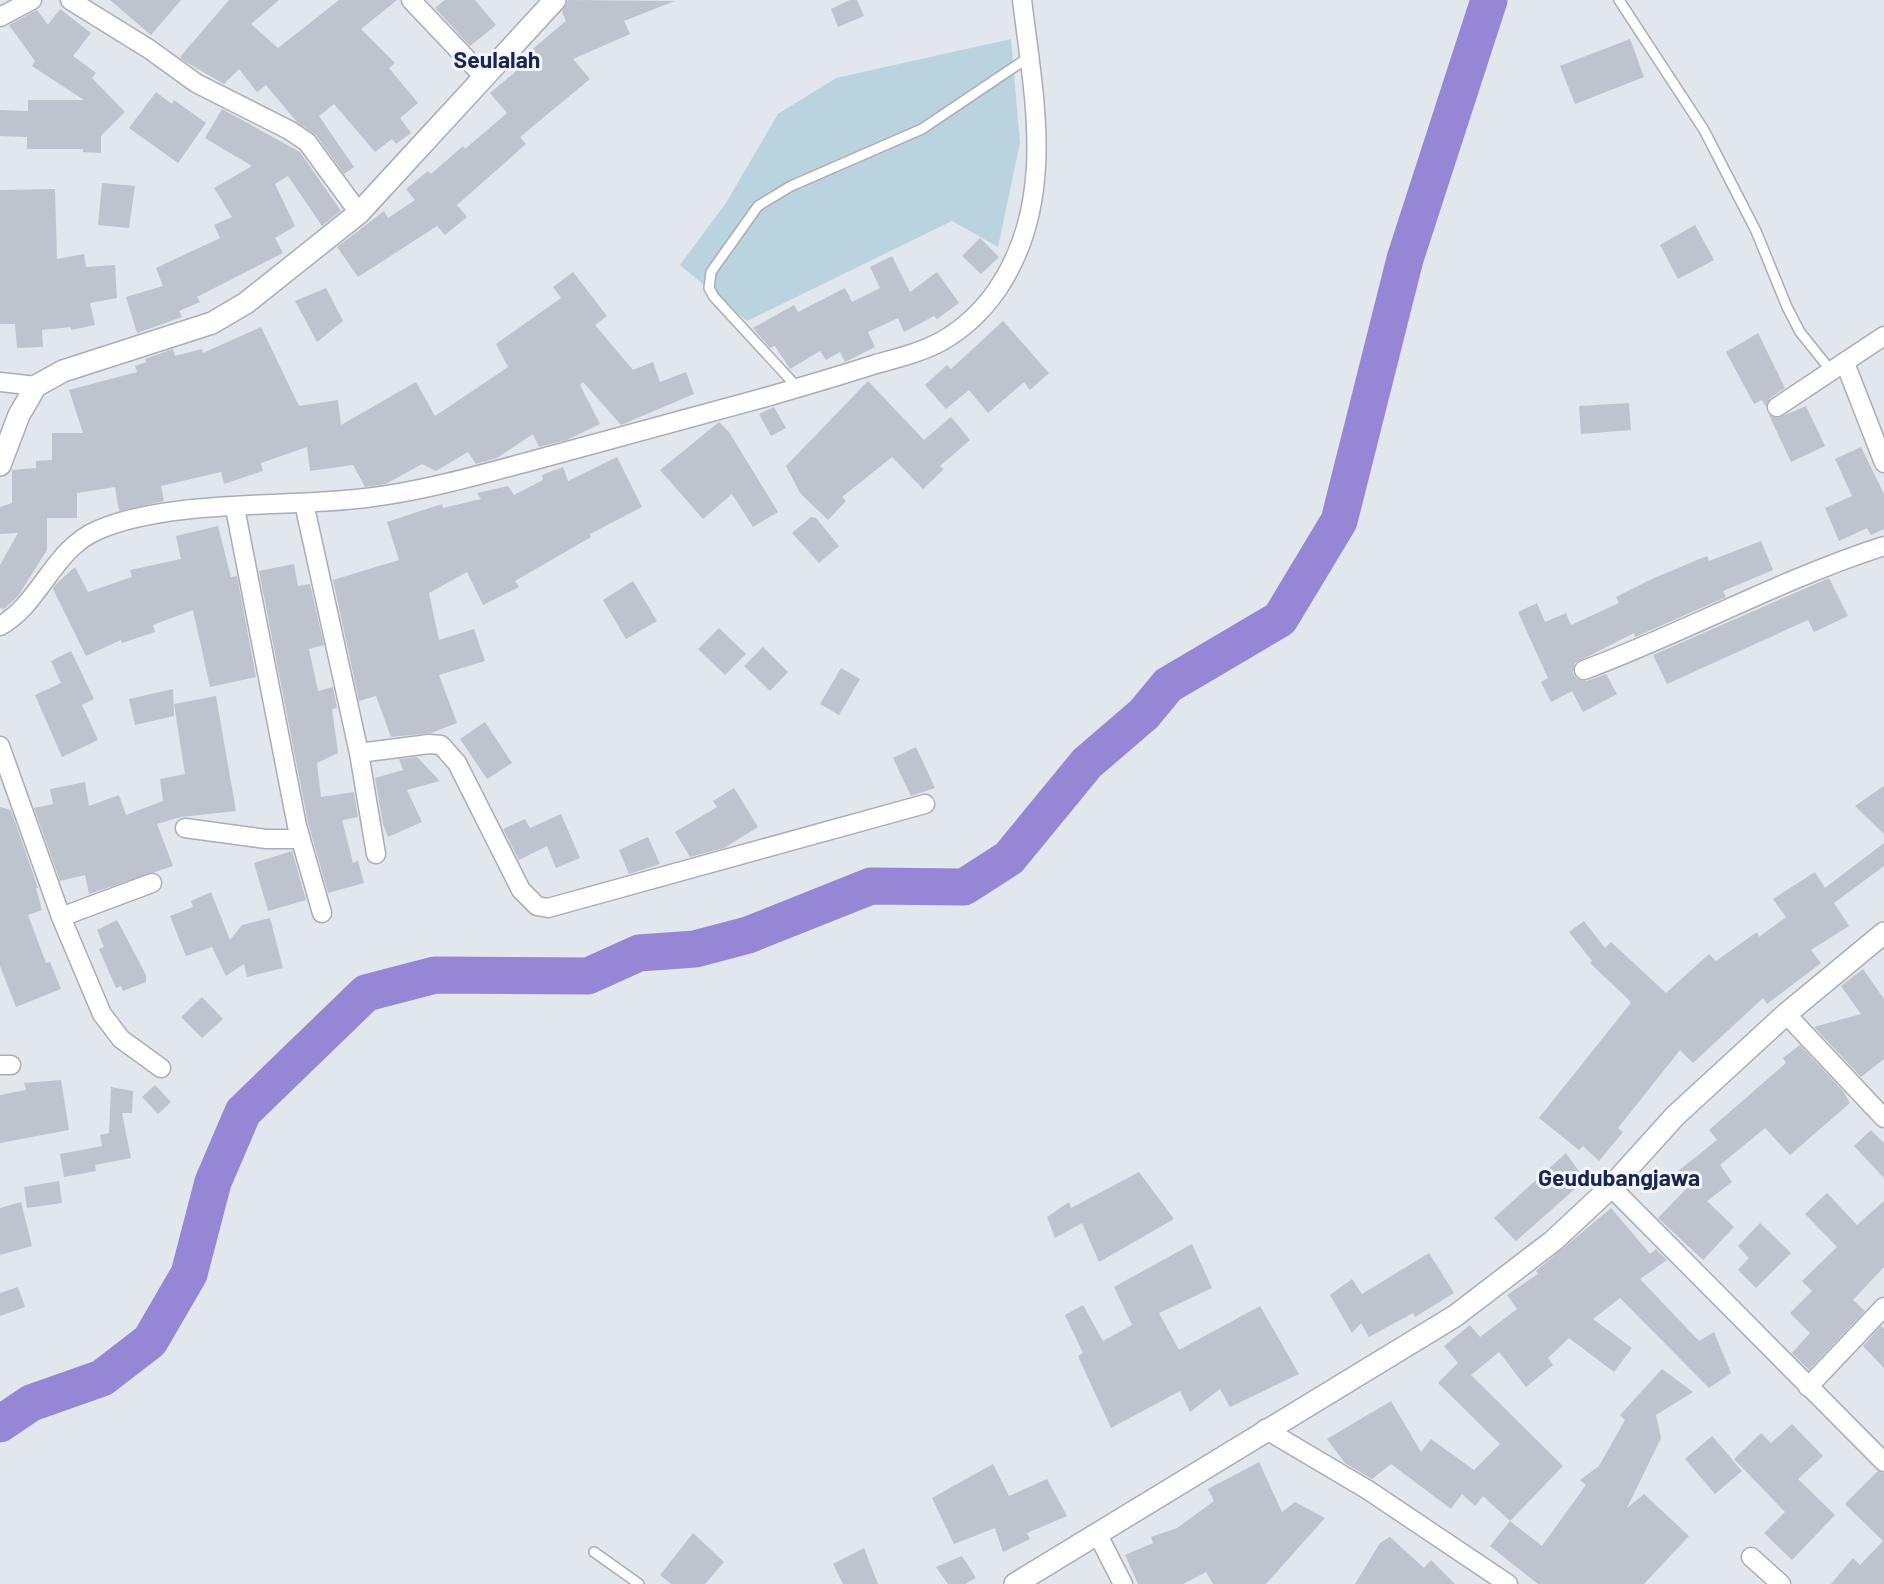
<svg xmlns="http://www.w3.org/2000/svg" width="1884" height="1584" viewBox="0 0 1884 1584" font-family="Barlow,sans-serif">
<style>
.green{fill:#b9d4df}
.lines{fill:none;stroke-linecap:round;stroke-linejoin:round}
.river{stroke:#9587d5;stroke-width:37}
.building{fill:#bdc4ce}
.lane-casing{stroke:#a8adb9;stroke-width:12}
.street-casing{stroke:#a8adb9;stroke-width:21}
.secondary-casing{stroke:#a5aebf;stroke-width:24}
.lane{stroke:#fff;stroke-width:9}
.street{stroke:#fff;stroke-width:18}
.secondary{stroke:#fff;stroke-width:21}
.labels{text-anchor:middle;stroke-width:6;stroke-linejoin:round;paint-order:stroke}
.quarter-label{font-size:23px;font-weight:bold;fill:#1b2752;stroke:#f3f6f9}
</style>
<rect width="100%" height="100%" fill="#e2e6ed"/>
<path class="green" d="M 1011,39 L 1020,143 L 998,247 L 952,221 L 747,321 L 680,265 L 726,203 L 778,114 L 836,78 Z"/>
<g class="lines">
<path class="river" d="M 0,1424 L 31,1403 L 102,1378 L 150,1341 L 189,1274 L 213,1182 L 243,1112 L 366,993 L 435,975 L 588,976 L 639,953 L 695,949 L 748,935 L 871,886 L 964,887 L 1009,858 L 1087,763 L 1144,714 L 1168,685 L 1280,619 L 1339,521 L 1405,259 L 1489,0"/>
</g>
<g class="building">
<path d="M 110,0 L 181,0 L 151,35 Z"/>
<path d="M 229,0 L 279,0 L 251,24 L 278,48 L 339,0 L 397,0 L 361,29 L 395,63 L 389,68 L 418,103 L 400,118 L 411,133 L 396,144 L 392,139 L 375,152 L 334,104 L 319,116 L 354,167 L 344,174 L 316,135 L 297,122 L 266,85 L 257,92 L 239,69 L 224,84 L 184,61 L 180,57 Z"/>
<path d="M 445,0 L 475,0 L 496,25 L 470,46 L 435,8 Z"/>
<path d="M 568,0 L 675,1 L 624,21 L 630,34 L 573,59 L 590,79 L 520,137 L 526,144 L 457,205 L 467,217 L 445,235 L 437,226 L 358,277 L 337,247 L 384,211 L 388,218 L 415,200 L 406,189 L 428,171 L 431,174 L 463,146 L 465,149 L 507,113 L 490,93 L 533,57 L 529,52 L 566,21 L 562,12 Z"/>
<path d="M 850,0 L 857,0 L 864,16 L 838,27 L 831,9 Z"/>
<path d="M 60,9 L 91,33 L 73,56 L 96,73 L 92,78 L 125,112 L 101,136 L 101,153 L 83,152 L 83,149 L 27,149 L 27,137 L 0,136 L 0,110 L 28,111 L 28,100 L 84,100 L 32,66 L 35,61 L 9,25 L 37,10 L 48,25 Z"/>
<path d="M 1630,39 L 1644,77 L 1575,104 L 1560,66 Z"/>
<path d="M 156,92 L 172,104 L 174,100 L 206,123 L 178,163 L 129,128 Z"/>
<path d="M 222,109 L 300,152 L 341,211 L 322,226 L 288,176 L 275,184 L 295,226 L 275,238 L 283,253 L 197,297 L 200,302 L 179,311 L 182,317 L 137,333 L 126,297 L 163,286 L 156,268 L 220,238 L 214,225 L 232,217 L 214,188 L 252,166 L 205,138 Z"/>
<path d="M 102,183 L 135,186 L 129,228 L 98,225 Z"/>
<path d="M 55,189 L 57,259 L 84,254 L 86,267 L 115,265 L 117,298 L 90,303 L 95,325 L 71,330 L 71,327 L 42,330 L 43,347 L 17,348 L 15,324 L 0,324 L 0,190 Z"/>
<path d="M 1695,225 L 1714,260 L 1678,279 L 1660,245 Z"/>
<path d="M 980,238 L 999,257 L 981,274 L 962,256 Z"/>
<path d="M 892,256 L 910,292 L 937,272 L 959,303 L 937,319 L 934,316 L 904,332 L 898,318 L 868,332 L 875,347 L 845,362 L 840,352 L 826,360 L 820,351 L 790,369 L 775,346 L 770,348 L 753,328 L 794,305 L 798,312 L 845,288 L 852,302 L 880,288 L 870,267 Z"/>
<path d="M 573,272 L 607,316 L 595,325 L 633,370 L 653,362 L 660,382 L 686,372 L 694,394 L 621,425 L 583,382 L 580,385 L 600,424 L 567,440 L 539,447 L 533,434 L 497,458 L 476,464 L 468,452 L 436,471 L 422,464 L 386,484 L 365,487 L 353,465 L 310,471 L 307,447 L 261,463 L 263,471 L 224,484 L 221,472 L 161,486 L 164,501 L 119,511 L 115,487 L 77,493 L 77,518 L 47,518 L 47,550 L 18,596 L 4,609 L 0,608 L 0,565 L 18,533 L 0,534 L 0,507 L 12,503 L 12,470 L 36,468 L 36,461 L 52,460 L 52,433 L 83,433 L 69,390 L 137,372 L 135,366 L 146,362 L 145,359 L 173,349 L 175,356 L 202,349 L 203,353 L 261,327 L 299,406 L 338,400 L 341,425 L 416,382 L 435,416 L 508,367 L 496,344 L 561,298 L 553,287 Z"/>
<path d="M 326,288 L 343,321 L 317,342 L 295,301 Z"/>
<path d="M 1003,321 L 1049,373 L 1030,390 L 1024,382 L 988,413 L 969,390 L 946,409 L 925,385 L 947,365 L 951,369 Z"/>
<path d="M 1758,333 L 1785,388 L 1770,398 L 1766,407 L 1762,400 L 1754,404 L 1726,352 Z"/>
<path d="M 868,381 L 924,440 L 951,417 L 970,440 L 940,466 L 944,469 L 923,489 L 892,457 L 842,497 L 846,501 L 828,520 L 800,493 L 786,466 Z"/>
<path d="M 1629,403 L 1631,430 L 1581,434 L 1579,406 Z"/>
<path d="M 1806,406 L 1825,446 L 1791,462 L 1769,415 L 1778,418 Z"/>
<path d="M 774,407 L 786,428 L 771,436 L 759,414 Z"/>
<path d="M 719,422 L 729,432 L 778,512 L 753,527 L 732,494 L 703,519 L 660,470 Z"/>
<path d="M 1861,447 L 1884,494 L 1884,529 L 1871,535 L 1867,528 L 1839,541 L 1825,508 L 1852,496 L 1835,459 Z"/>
<path d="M 617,457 L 642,507 L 590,534 L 591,537 L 515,581 L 519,587 L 483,605 L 467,572 L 429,593 L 439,640 L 474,629 L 485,661 L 439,675 L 457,723 L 431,733 L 391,737 L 376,696 L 359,701 L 333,580 L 399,560 L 387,522 L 442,504 L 443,508 L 481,499 L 477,493 L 508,486 L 514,495 L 543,480 L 542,475 L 563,467 L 568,481 Z"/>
<path d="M 811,517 L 816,518 L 839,546 L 819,563 L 792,533 Z"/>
<path d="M 218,526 L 231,577 L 237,576 L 256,677 L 210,687 L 193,610 L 153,625 L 155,632 L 122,643 L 121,640 L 86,656 L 53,589 L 56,584 L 75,567 L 88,592 L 132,577 L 130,570 L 181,559 L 176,536 Z"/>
<path d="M 1761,541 L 1773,570 L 1723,591 L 1726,597 L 1635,637 L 1634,633 L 1575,663 L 1573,673 L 1577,679 L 1587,681 L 1606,674 L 1617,694 L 1583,712 L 1572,691 L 1551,702 L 1541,682 L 1548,678 L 1518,612 L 1537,603 L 1545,622 L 1566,613 L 1571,625 L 1619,603 L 1616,597 L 1654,578 L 1707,556 L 1709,561 Z"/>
<path d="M 294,564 L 298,586 L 310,584 L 324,645 L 309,649 L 318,691 L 333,687 L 337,708 L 332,709 L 338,753 L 317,763 L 321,797 L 354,792 L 358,817 L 342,820 L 353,863 L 358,861 L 364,883 L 328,893 L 308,823 L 259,571 Z"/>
<path d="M 1829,578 L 1848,616 L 1814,632 L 1808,620 L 1667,684 L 1653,655 Z"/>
<path d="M 633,581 L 657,621 L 626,639 L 603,600 Z"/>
<path d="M 719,628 L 746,654 L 725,675 L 698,649 Z"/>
<path d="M 763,647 L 788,672 L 770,691 L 744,666 Z"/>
<path d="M 71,651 L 94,699 L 82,705 L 98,740 L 62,757 L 35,695 L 61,683 L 51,661 Z"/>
<path d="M 841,668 L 860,679 L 839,715 L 820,704 Z"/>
<path d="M 173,689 L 174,716 L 135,725 L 129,699 Z"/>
<path d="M 216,696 L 236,811 L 181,817 L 157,824 L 173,866 L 89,894 L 85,875 L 60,881 L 34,808 L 53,804 L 50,789 L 85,782 L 89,806 L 119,795 L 126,815 L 163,801 L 160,779 L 185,774 L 174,704 Z"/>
<path d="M 485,722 L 512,763 L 487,779 L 460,739 Z"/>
<path d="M 916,747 L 935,788 L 911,796 L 893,758 Z"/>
<path d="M 417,757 L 440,781 L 407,790 L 422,822 L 388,837 L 383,824 L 375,778 L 403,770 L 399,759 Z"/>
<path d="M 1884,786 L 1884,834 L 1855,806 Z"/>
<path d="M 734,788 L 758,827 L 724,848 L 690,857 L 675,832 L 717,807 L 713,801 Z"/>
<path d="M 0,807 L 11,810 L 38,888 L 36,888 L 42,910 L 28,915 L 46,963 L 50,962 L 61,989 L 16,1007 L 0,966 Z"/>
<path d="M 561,814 L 580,858 L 556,868 L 547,846 L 519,860 L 503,829 L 525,819 L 530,828 Z"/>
<path d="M 648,837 L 660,864 L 629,874 L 619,850 Z"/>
<path d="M 1884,843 L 1884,866 L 1834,903 L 1849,926 L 1811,950 L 1821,963 L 1767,1004 L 1763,998 L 1693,1063 L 1680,1050 L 1618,1128 L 1623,1132 L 1599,1161 L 1583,1146 L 1579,1150 L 1539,1118 L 1630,1004 L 1630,1001 L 1590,963 L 1592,961 L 1569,932 L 1584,921 L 1605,948 L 1611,942 L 1666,993 L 1709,954 L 1716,961 L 1757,932 L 1759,937 L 1786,917 L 1773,899 L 1815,872 L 1825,888 Z"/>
<path d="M 292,851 L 306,900 L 268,911 L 254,863 Z"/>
<path d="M 211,892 L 230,940 L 242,925 L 270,918 L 283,968 L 247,977 L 244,964 L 226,976 L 212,947 L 186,956 L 170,916 L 193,907 L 191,901 Z"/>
<path d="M 117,920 L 146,975 L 146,982 L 123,991 L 121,986 L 116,988 L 99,949 L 104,947 L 97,930 Z"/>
<path d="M 1863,969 L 1884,999 L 1884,1059 L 1861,1077 L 1814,1027 L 1861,1014 L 1841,986 Z"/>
<path d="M 202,997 L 223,1019 L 202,1038 L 181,1017 Z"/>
<path d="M 1800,1045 L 1843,1091 L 1850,1103 L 1790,1155 L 1765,1128 L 1720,1165 L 1732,1182 L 1707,1201 L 1734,1227 L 1703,1260 L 1658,1218 L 1689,1186 L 1677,1172 L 1717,1140 L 1709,1130 L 1786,1063 L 1783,1058 Z"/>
<path d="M 61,1080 L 69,1130 L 0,1143 L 0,1095 L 26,1090 L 24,1083 Z"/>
<path d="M 155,1085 L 171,1102 L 158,1114 L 142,1097 Z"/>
<path d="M 111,1087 L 133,1091 L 132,1113 L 122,1113 L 131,1158 L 95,1165 L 96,1171 L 64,1177 L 60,1154 L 102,1146 L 100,1135 L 109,1133 Z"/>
<path d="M 1871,1130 L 1884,1143 L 1884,1178 L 1854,1146 Z"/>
<path d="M 1566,1153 L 1585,1180 L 1516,1241 L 1494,1218 Z"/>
<path d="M 1139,1172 L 1174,1219 L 1099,1262 L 1082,1223 L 1055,1238 L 1047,1217 L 1069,1202 L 1071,1208 Z"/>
<path d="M 59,1181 L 62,1203 L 27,1208 L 24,1187 Z"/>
<path d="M 1827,1193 L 1857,1225 L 1884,1201 L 1884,1267 L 1853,1300 L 1865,1311 L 1809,1370 L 1792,1353 L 1810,1333 L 1790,1313 L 1812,1291 L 1802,1281 L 1837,1247 L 1805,1214 Z"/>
<path d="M 21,1202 L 32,1246 L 0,1255 L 0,1208 Z"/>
<path d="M 1611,1208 L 1650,1254 L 1656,1249 L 1667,1260 L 1640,1279 L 1699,1341 L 1714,1332 L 1731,1373 L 1709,1388 L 1620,1298 L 1593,1319 L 1632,1348 L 1614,1372 L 1569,1338 L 1548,1358 L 1553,1365 L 1526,1387 L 1499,1352 L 1471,1375 L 1563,1466 L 1510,1521 L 1483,1496 L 1475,1506 L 1462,1494 L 1451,1509 L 1391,1464 L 1372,1479 L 1345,1463 L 1327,1439 L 1391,1401 L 1421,1452 L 1431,1439 L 1474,1470 L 1500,1444 L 1438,1383 L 1458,1363 L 1444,1346 L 1470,1325 L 1480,1337 L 1517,1309 L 1507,1295 L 1538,1274 L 1536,1271 Z"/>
<path d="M 1760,1223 L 1791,1253 L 1756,1288 L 1738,1270 L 1749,1258 L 1738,1246 Z"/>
<path d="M 1192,1244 L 1212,1288 L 1159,1313 L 1179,1350 L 1260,1306 L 1299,1374 L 1230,1407 L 1220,1389 L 1190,1412 L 1180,1391 L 1111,1428 L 1078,1356 L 1083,1353 L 1065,1315 L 1083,1305 L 1103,1341 L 1132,1325 L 1114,1287 Z"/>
<path d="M 1429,1253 L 1454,1293 L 1415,1317 L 1413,1313 L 1369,1337 L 1361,1323 L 1352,1333 L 1330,1295 L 1352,1279 L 1362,1294 Z"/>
<path d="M 18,1287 L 25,1307 L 0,1316 L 0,1293 Z"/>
<path d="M 1881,1326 L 1884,1329 L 1884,1368 L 1863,1346 Z"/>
<path d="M 1662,1369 L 1693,1392 L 1656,1415 L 1661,1438 L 1627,1508 L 1644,1494 L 1689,1536 L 1644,1584 L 1538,1584 L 1490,1546 L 1510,1521 L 1542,1546 L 1586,1485 L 1580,1480 L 1599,1466 L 1625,1420 L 1620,1415 Z"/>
<path d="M 1792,1424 L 1823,1456 L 1798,1479 L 1835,1515 L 1792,1560 L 1764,1533 L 1785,1512 L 1734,1459 L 1761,1433 L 1771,1443 Z"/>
<path d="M 1712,1436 L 1742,1471 L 1715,1494 L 1685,1459 Z"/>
<path d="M 1259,1462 L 1282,1512 L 1295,1502 L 1325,1518 L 1266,1584 L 1213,1584 L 1206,1572 L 1183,1584 L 1138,1584 L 1125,1555 L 1153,1543 L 1151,1537 L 1177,1528 L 1214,1501 L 1208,1489 Z"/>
<path d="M 993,1464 L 1009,1496 L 1047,1479 L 1067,1516 L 1027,1533 L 1030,1539 L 1003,1552 L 995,1528 L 954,1544 L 932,1498 Z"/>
<path d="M 1878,1471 L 1884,1473 L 1884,1584 L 1831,1584 L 1853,1558 L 1860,1565 L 1883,1541 L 1845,1504 Z"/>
<path d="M 693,1533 L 724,1562 L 705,1584 L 671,1584 L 660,1575 Z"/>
<path d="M 1390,1537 L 1424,1568 L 1431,1560 L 1455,1584 L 1355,1584 L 1380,1543 Z"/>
<path d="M 864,1548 L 878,1584 L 843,1584 L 833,1564 Z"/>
<path d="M 962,1556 L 976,1578 L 965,1584 L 948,1584 L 936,1567 Z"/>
</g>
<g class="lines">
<g class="lane-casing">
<g id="lane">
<path d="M 1619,0 L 1704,130 L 1756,231 L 1787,307 L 1800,332 L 1832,372"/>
<path d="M 798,388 L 714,297 L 709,288 L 711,272 L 758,206 L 791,186 L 922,129 L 1029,57"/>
<path d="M 594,1552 L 639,1584"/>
</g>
</g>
<g class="street-casing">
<g id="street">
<path d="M 70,0 L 149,49 L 196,83 L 289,130 L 307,142 L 359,213"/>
<path d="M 411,0 L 483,76"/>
<path d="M 0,17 L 32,0"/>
<path d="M 1845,363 L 1884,463"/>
<path d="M 0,382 L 36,386"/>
<path d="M 1777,407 L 1884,336"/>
<path d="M 304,503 L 359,753 L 376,854"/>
<path d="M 235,508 L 297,826 L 322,913"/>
<path d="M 0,626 C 41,603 53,549 98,530 C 170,499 286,508 366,498 C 424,491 479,475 535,460 C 611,440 687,419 763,398 C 801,387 839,376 876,364 C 898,358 922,352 942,341 C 963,329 983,310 997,290 C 1057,202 1034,98 1022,0"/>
<path d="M 1584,670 C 1686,632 1781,579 1884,546"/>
<path d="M 0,746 L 61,917 L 102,1014 L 121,1039 L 161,1068"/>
<path d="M 359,753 L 429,744 L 441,745 L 457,763 L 521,890 L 537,906 L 548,908 L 925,804"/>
<path d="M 185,828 L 266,839 L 300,839"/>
<path d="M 61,917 L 152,883"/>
<path d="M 1786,1014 L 1884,1118"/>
<path d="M 0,1065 L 11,1065"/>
<path d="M 1611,1187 L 1884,1462"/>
<path d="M 1808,1387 L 1884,1307"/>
<path d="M 1265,1429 L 1368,1490 L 1508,1584"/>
<path d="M 1098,1535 L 1123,1584"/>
<path d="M 1751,1557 L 1781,1584"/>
</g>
</g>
<g class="secondary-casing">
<g id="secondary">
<path d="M 0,465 L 19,415 L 36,386 L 63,371 L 212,323 L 246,303 L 359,213 L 555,0"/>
<path d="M 1015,1584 L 1455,1316 L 1553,1241 L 1611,1187 L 1675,1116 L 1786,1014 L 1884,933"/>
</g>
</g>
<use href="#lane" class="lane"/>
<use href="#street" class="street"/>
<use href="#secondary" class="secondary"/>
</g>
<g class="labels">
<g class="quarter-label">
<text x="497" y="68">Seulalah</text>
<text x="1619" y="1186">Geudubangjawa</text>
</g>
</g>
</svg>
